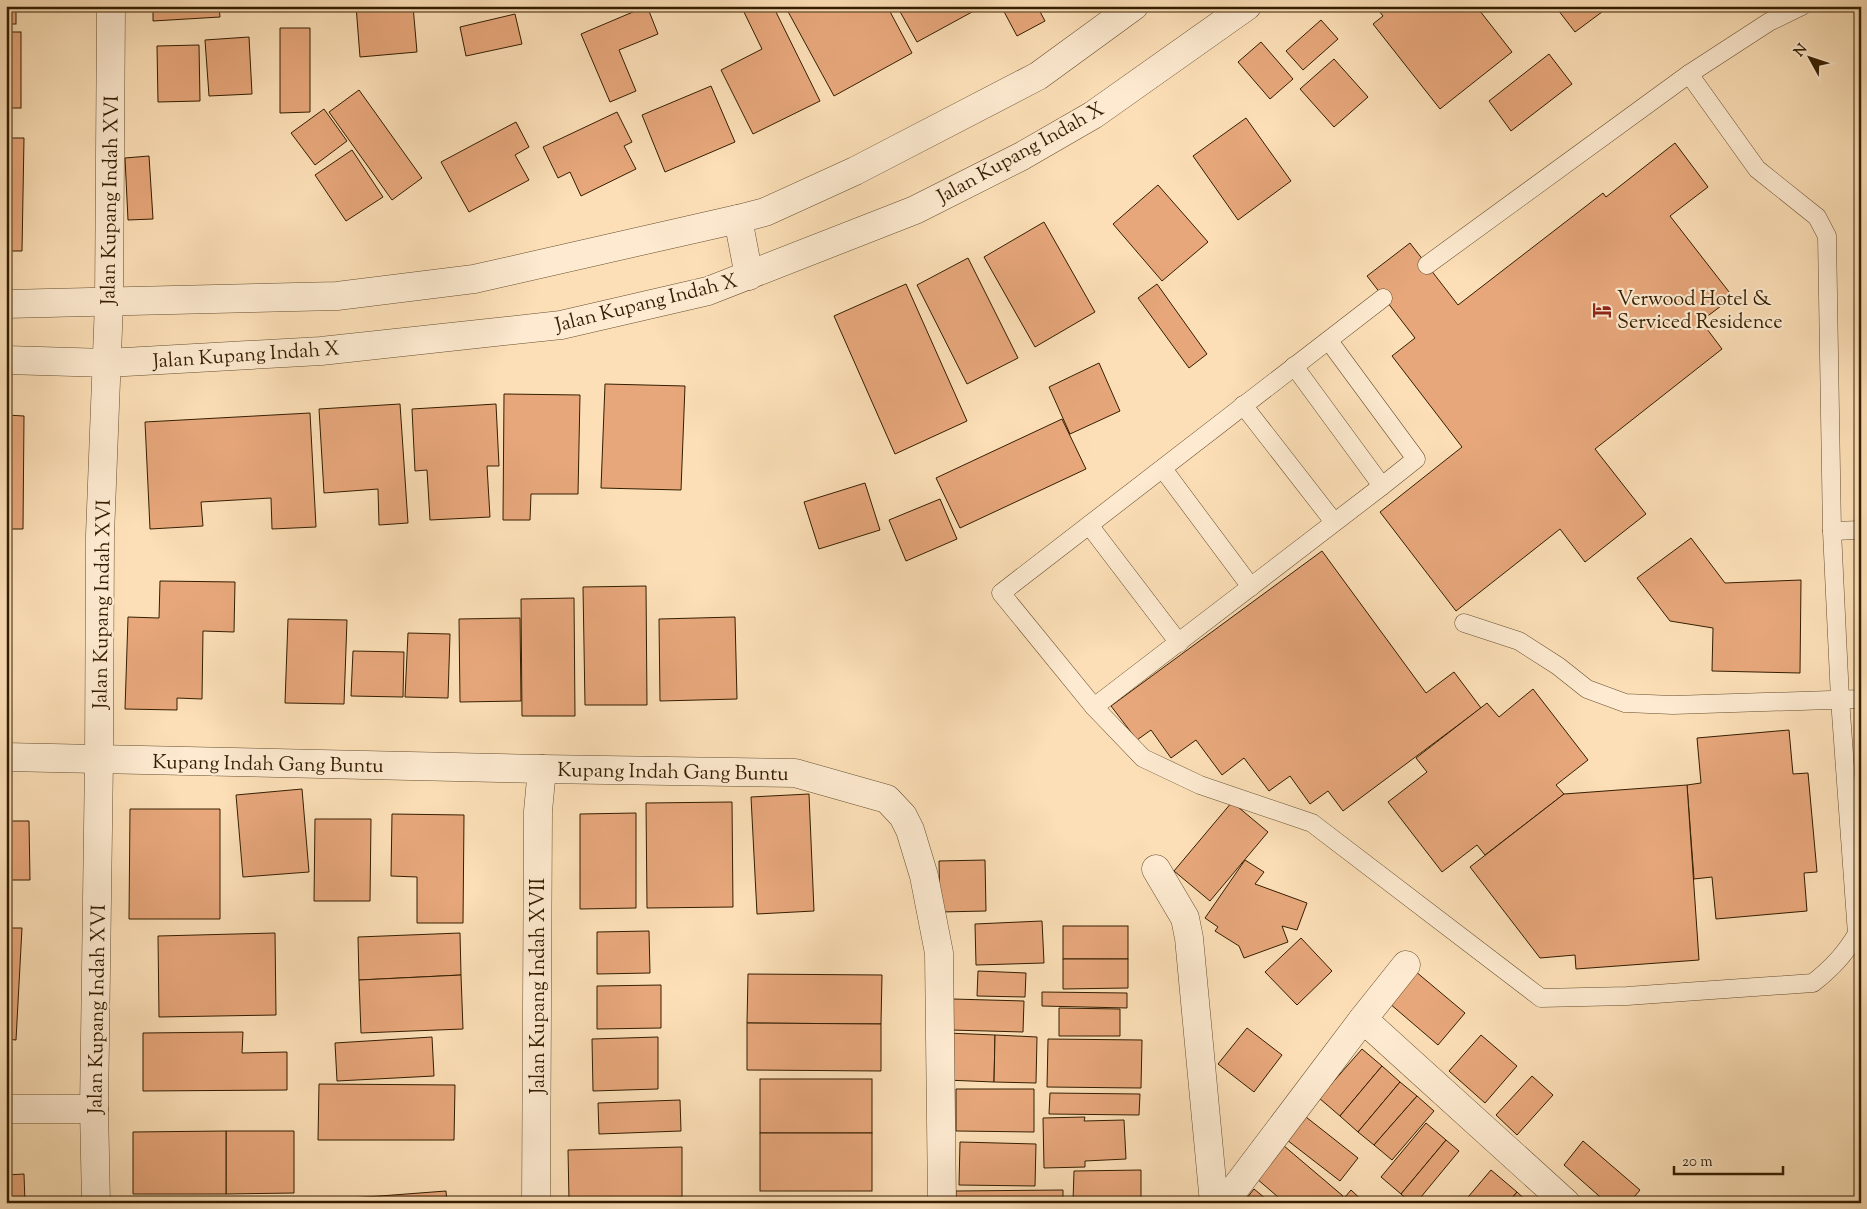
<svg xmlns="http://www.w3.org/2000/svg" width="1867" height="1209" viewBox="0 0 1867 1209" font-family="'Sorts Mill Goudy',serif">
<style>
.building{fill:#e7a77b;stroke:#341e00}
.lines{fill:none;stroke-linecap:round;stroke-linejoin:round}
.lane-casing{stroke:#664e2e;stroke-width:19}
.street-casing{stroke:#664e2e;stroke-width:29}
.lane{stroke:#fdead0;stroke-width:18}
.street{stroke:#fdead0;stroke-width:28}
.labels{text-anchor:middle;stroke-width:4.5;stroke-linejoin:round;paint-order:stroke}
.street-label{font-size:20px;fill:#341e00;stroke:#fdead0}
.poi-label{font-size:20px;fill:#341e00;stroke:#fdead0;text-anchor:start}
</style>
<rect width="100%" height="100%" fill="#fcdfb7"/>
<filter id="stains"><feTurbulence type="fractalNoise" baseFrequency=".004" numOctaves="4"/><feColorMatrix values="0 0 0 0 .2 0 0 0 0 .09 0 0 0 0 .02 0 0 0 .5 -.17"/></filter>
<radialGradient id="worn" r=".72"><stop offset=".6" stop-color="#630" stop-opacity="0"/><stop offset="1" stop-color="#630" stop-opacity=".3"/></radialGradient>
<g class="building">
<rect x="6" y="6" width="10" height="18"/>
<path d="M 153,6 L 219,6 L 220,17 L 153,21 Z"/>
<path d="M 356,6 L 413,6 L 417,52 L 360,57 Z"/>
<path d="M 647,6 L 658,34 L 619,50 L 636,91 L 610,102 L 581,34 Z"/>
<path d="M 741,6 L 773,6 L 820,101 L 753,134 L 721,70 L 762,49 Z"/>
<path d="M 785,6 L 887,6 L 912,53 L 834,96 Z"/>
<path d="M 901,6 L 983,6 L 917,42 L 898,8 Z"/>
<path d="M 1001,6 L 1037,6 L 1045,21 L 1017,36 Z"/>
<path d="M 1375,6 L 1476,6 L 1512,52 L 1440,109 L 1373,24 L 1383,16 Z"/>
<path d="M 1555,6 L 1610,6 L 1575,32 Z"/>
<path d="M 515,14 L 522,44 L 466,56 L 460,27 Z"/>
<path d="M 1321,20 L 1338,39 L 1303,70 L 1286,51 Z"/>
<path d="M 280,28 L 310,28 L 310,112 L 280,113 Z"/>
<rect x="6" y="32" width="15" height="76"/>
<path d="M 249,37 L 252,94 L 209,96 L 205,40 Z"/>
<path d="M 1261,42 L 1293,79 L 1270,99 L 1238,62 Z"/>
<path d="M 199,45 L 200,101 L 158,102 L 157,46 Z"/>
<path d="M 1549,54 L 1572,84 L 1511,131 L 1489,101 Z"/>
<path d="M 1334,59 L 1368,97 L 1334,127 L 1300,89 Z"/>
<path d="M 711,86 L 735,142 L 665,172 L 642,115 Z"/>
<path d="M 359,90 L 422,178 L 392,200 L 329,112 Z"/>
<path d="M 324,109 L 347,141 L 315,165 L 291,133 Z"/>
<path d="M 617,112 L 632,142 L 624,146 L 636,169 L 581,196 L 570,172 L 558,178 L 543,147 Z"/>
<path d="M 1246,118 L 1291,181 L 1238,220 L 1193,156 Z"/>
<path d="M 516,122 L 529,147 L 515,155 L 529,180 L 469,212 L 441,162 Z"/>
<path d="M 6,138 L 24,138 L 22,251 L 6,251 Z"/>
<path d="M 1675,143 L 1708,187 L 1670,216 L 1733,297 L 1701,321 L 1722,349 L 1595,449 L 1646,514 L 1585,562 L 1560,529 L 1456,611 L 1380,512 L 1462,447 L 1392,356 L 1415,338 L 1367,276 L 1410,243 L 1458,305 L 1603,193 L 1606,197 Z"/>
<path d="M 352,150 L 383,197 L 346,221 L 315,175 Z"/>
<path d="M 149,156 L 153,219 L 128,220 L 125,158 Z"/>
<path d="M 1158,185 L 1208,242 L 1162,281 L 1113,224 Z"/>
<path d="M 1044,222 L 1095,312 L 1035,347 L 984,257 Z"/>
<path d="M 968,258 L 1018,358 L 967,384 L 917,285 Z"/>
<path d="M 906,284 L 967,421 L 895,454 L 834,316 Z"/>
<path d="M 1157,284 L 1207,354 L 1189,368 L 1138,298 Z"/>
<path d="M 1099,363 L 1120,411 L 1070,434 L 1049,387 Z"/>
<path d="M 605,384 L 685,386 L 681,490 L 601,488 Z"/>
<path d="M 504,394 L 580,395 L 578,494 L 531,494 L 530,520 L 503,520 Z"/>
<path d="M 400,404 L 408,523 L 379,525 L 378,489 L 324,493 L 319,409 Z"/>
<path d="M 496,404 L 499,466 L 487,466 L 490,517 L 430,520 L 427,470 L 415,471 L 412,409 Z"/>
<path d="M 310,413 L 316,527 L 272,529 L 271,498 L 201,502 L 203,526 L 150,529 L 145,422 Z"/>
<path d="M 6,415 L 24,416 L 23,529 L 6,529 Z"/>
<path d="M 1062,419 L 1086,469 L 960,528 L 936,478 Z"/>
<path d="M 865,483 L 880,530 L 819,549 L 804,502 Z"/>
<path d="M 940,499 L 957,539 L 906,561 L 889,520 Z"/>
<path d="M 1691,538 L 1725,583 L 1801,580 L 1800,673 L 1712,671 L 1713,628 L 1670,621 L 1637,578 Z"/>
<path d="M 1322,551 L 1426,693 L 1454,672 L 1481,708 L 1343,811 L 1328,791 L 1310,804 L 1290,776 L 1269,791 L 1244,758 L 1222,775 L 1196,740 L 1171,758 L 1151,730 L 1137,740 L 1111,706 Z"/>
<path d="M 160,581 L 235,582 L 234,632 L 203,631 L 202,699 L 177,698 L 177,710 L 125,709 L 128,617 L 159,618 Z"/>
<path d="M 646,586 L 647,705 L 585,705 L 583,587 Z"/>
<rect x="6" y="590" width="4" height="106"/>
<path d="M 574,598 L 575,716 L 522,716 L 521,599 Z"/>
<path d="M 735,617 L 737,699 L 660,701 L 659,619 Z"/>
<path d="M 520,618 L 521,701 L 460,702 L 459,619 Z"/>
<path d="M 288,619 L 347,620 L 344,704 L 285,703 Z"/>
<path d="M 408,633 L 450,634 L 448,698 L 405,697 Z"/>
<path d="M 353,651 L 404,652 L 403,697 L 351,696 Z"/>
<path d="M 1533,689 L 1588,760 L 1556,785 L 1564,794 L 1485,855 L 1477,845 L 1442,872 L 1388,802 L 1427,772 L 1416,758 L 1487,703 L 1499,717 Z"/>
<path d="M 1789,730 L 1793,774 L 1808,773 L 1817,872 L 1804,873 L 1807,911 L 1716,919 L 1712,877 L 1694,879 L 1687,785 L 1701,783 L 1697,738 Z"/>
<path d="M 1687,785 L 1699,960 L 1576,969 L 1575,955 L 1540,958 L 1470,867 L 1564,794 Z"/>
<path d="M 302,789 L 309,872 L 243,877 L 236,795 Z"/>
<path d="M 809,794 L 814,911 L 757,914 L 751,797 Z"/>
<path d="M 732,802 L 733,907 L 647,908 L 646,803 Z"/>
<path d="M 1232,802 L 1268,832 L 1210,901 L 1174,871 Z"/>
<path d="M 130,809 L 220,809 L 220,919 L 129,919 Z"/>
<path d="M 636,813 L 636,908 L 580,909 L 580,814 Z"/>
<path d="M 392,814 L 464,815 L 463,923 L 417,923 L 417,877 L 391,876 Z"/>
<path d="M 315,819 L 371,819 L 370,901 L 314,901 Z"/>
<path d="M 6,821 L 29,821 L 30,880 L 6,880 Z"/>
<path d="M 985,860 L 986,911 L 940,912 L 939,861 Z"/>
<path d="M 1245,860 L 1264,872 L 1255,884 L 1307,903 L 1297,930 L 1282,926 L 1288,942 L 1244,958 L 1239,946 L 1215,931 L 1218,927 L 1205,918 Z"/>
<path d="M 1042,921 L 1044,963 L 976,965 L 975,924 Z"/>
<rect x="1063" y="926" width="65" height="33"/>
<path d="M 6,928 L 22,928 L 16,1040 L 6,1039 Z"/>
<path d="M 649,931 L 650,973 L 597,974 L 597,932 Z"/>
<path d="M 275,933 L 276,1015 L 159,1017 L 158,936 Z"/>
<path d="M 460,933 L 461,975 L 359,980 L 358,937 Z"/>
<path d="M 1301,938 L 1332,971 L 1297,1005 L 1265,972 Z"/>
<path d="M 1063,959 L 1128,959 L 1128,988 L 1063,989 Z"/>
<path d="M 978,971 L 1026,973 L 1025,997 L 977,996 Z"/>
<path d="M 1415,971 L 1465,1013 L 1438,1045 L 1389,1003 Z"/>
<path d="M 748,974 L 882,975 L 881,1024 L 747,1023 Z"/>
<path d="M 461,975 L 463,1029 L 361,1033 L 359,980 Z"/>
<path d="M 661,985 L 661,1028 L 597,1029 L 597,986 Z"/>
<path d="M 1042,992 L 1127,993 L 1127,1008 L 1042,1006 Z"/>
<path d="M 953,999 L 1024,1001 L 1023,1032 L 951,1030 Z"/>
<path d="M 1059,1008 L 1120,1009 L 1120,1036 L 1059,1036 Z"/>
<path d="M 747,1023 L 881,1024 L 881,1071 L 747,1070 Z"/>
<path d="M 1247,1028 L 1282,1055 L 1254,1092 L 1218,1064 Z"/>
<path d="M 243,1032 L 242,1053 L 287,1052 L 287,1090 L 143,1091 L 143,1033 Z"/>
<path d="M 947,1033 L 995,1035 L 994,1082 L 946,1080 Z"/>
<path d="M 995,1035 L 1037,1037 L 1036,1083 L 994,1082 Z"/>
<path d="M 1481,1035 L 1517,1066 L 1485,1103 L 1449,1071 Z"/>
<path d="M 432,1037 L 434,1076 L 337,1081 L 335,1043 Z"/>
<path d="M 658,1037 L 658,1089 L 593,1091 L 592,1039 Z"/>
<path d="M 1048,1039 L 1142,1040 L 1141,1088 L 1047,1087 Z"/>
<path d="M 1362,1049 L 1382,1066 L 1340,1116 L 1319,1098 Z"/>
<path d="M 1382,1066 L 1400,1082 L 1358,1132 L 1340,1116 Z"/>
<path d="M 1532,1076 L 1553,1095 L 1517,1135 L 1496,1115 Z"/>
<rect x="760" y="1079" width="112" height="54"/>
<path d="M 1400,1082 L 1417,1096 L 1374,1145 L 1358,1132 Z"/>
<path d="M 319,1084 L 455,1085 L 454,1140 L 318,1140 Z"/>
<path d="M 956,1089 L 1034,1089 L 1034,1132 L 956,1131 Z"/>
<path d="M 1050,1093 L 1140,1094 L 1139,1115 L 1049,1114 Z"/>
<path d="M 1417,1096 L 1434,1111 L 1392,1160 L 1374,1145 Z"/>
<path d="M 680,1100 L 681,1131 L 599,1134 L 598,1103 Z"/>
<path d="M 1085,1117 L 1084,1121 L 1124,1120 L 1126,1159 L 1085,1161 L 1085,1167 L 1044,1168 L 1043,1118 Z"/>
<path d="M 1306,1117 L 1358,1158 L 1340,1181 L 1287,1140 Z"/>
<path d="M 1426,1123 L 1446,1140 L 1401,1194 L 1381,1177 Z"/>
<path d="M 226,1131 L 294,1131 L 294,1193 L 226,1194 Z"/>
<path d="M 226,1131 L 226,1194 L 133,1194 L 133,1132 Z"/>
<rect x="760" y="1133" width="112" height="58"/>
<path d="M 1277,1140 L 1343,1196 L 1337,1203 L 1285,1203 L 1249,1172 Z"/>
<path d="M 1446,1140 L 1459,1151 L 1416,1203 L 1411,1203 L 1401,1194 Z"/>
<path d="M 1583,1141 L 1640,1190 L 1629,1203 L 1607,1203 L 1564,1165 Z"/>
<path d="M 960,1142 L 1036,1144 L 1035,1186 L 959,1185 Z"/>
<path d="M 682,1147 L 682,1197 L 569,1200 L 568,1150 Z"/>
<path d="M 1141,1170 L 1141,1200 L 1073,1201 L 1074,1171 Z"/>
<path d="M 1491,1170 L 1517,1192 L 1508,1203 L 1463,1203 Z"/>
<path d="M 24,1174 L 25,1203 L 6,1203 L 6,1175 Z"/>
<path d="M 1254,1189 L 1271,1203 L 1243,1203 Z"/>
<path d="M 1063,1190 L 1063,1203 L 956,1203 L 956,1191 Z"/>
<path d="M 1351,1190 L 1365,1203 L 1340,1203 Z"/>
<path d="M 446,1191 L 447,1203 L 380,1203 L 380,1196 Z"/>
<path d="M 1517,1192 L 1529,1203 L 1508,1203 Z"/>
<path d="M 380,1196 L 380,1203 L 300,1203 L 300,1201 Z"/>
<rect x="156" y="1202" width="99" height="1"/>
</g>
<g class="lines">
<g class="lane-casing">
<g id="lane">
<path d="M 1427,265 L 1689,74"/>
<path d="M 1329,341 L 1416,459 L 1382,486 L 1094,707 L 1143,758 L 1200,785 L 1312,823 L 1541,998 L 1627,996 L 1813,983 C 1833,967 1844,955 1857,934 L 1840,699 L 1832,531 L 1827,236 L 1817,217 L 1757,169 L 1689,74 L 1769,22 L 1802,6"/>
<path d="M 1294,366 L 1382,486"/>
<path d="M 1243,405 L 1334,522"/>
<path d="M 1163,469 L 1251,587"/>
<path d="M 1089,525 L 1179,643"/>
<path d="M 1832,531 L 1861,530"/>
<path d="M 1464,623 L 1519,641 L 1558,666 L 1587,689 L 1625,703 L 1673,705 L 1861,699"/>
<path d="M 1094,707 L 1001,593 L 1383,298"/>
</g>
</g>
<g class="street-casing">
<g id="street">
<path d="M 738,219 L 749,276"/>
<path d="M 6,304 L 337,296 L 474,279 L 738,219 L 765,212 L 855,171 L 1038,76 L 1134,6"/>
<path d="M 6,360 L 107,363 L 321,351 L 561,325 L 708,291 L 915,210 L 1022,156 L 1093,115 L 1247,6"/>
<path d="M 6,757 L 542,769 L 795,773 L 887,799 L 903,816 L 910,830 L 924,876 L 939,953 L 942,1203"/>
<path d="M 1156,869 L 1185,918 L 1189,938 L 1214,1203"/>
<path d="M 1363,1019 L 1566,1203"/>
<path d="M 6,1109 L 94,1109"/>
<path d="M 96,1203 L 94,1109 L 99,759 L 100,535 L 109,303 L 111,6"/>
<path d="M 536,1203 L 538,811 L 542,769"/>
<path d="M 1224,1203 L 1363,1019 L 1406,965"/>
</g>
</g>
<use href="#lane" class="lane"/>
<use href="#street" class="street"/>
</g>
<defs>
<g id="hotel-bare" transform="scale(1.5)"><path d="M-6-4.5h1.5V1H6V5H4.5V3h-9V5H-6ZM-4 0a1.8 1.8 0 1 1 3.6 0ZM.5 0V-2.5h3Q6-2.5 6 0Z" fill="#8f2418" stroke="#fdead0" stroke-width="2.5" paint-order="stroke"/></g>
</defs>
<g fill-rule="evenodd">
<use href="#hotel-bare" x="1602" y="310"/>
</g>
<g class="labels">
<g class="street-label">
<text transform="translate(1020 152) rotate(-29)" y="7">Jalan Kupang Indah X</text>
<text transform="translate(109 200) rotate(-89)" y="7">Jalan Kupang Indah XVI</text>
<text transform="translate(646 302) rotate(-14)" y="7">Jalan Kupang Indah X</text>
<text transform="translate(246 354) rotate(-4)" y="7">Jalan Kupang Indah X</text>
<text transform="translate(101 604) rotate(-89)" y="7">Jalan Kupang Indah XVI</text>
<text transform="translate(268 763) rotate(1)" y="7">Kupang Indah Gang Buntu</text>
<text transform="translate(673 771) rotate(1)" y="7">Kupang Indah Gang Buntu</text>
<text transform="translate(537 986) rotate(-90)" y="7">Jalan Kupang Indah XVII</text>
<text transform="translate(96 1009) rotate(-89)" y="7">Jalan Kupang Indah XVI</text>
</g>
<g class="poi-label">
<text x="1617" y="305">Verwood Hotel &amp;<tspan x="1617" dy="23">Serviced Residence</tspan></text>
</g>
</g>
<rect width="1867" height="1209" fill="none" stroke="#fcdfb7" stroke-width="25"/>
<rect x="8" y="8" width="1852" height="1194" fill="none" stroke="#341e00" stroke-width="2.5"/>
<rect x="12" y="12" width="1842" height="1184" fill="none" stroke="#341e00"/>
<g transform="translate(1810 58) rotate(310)" stroke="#fdead0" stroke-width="4" paint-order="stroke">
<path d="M0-4L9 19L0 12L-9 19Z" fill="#341e00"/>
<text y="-8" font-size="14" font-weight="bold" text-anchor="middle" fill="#341e00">N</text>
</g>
<path d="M1674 1166v8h109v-8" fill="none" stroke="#341e00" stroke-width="2.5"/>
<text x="1682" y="1166" font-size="15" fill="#341e00" stroke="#fdead0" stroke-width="4" paint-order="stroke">20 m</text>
<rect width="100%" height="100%" filter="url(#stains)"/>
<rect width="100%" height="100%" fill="url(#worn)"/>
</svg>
